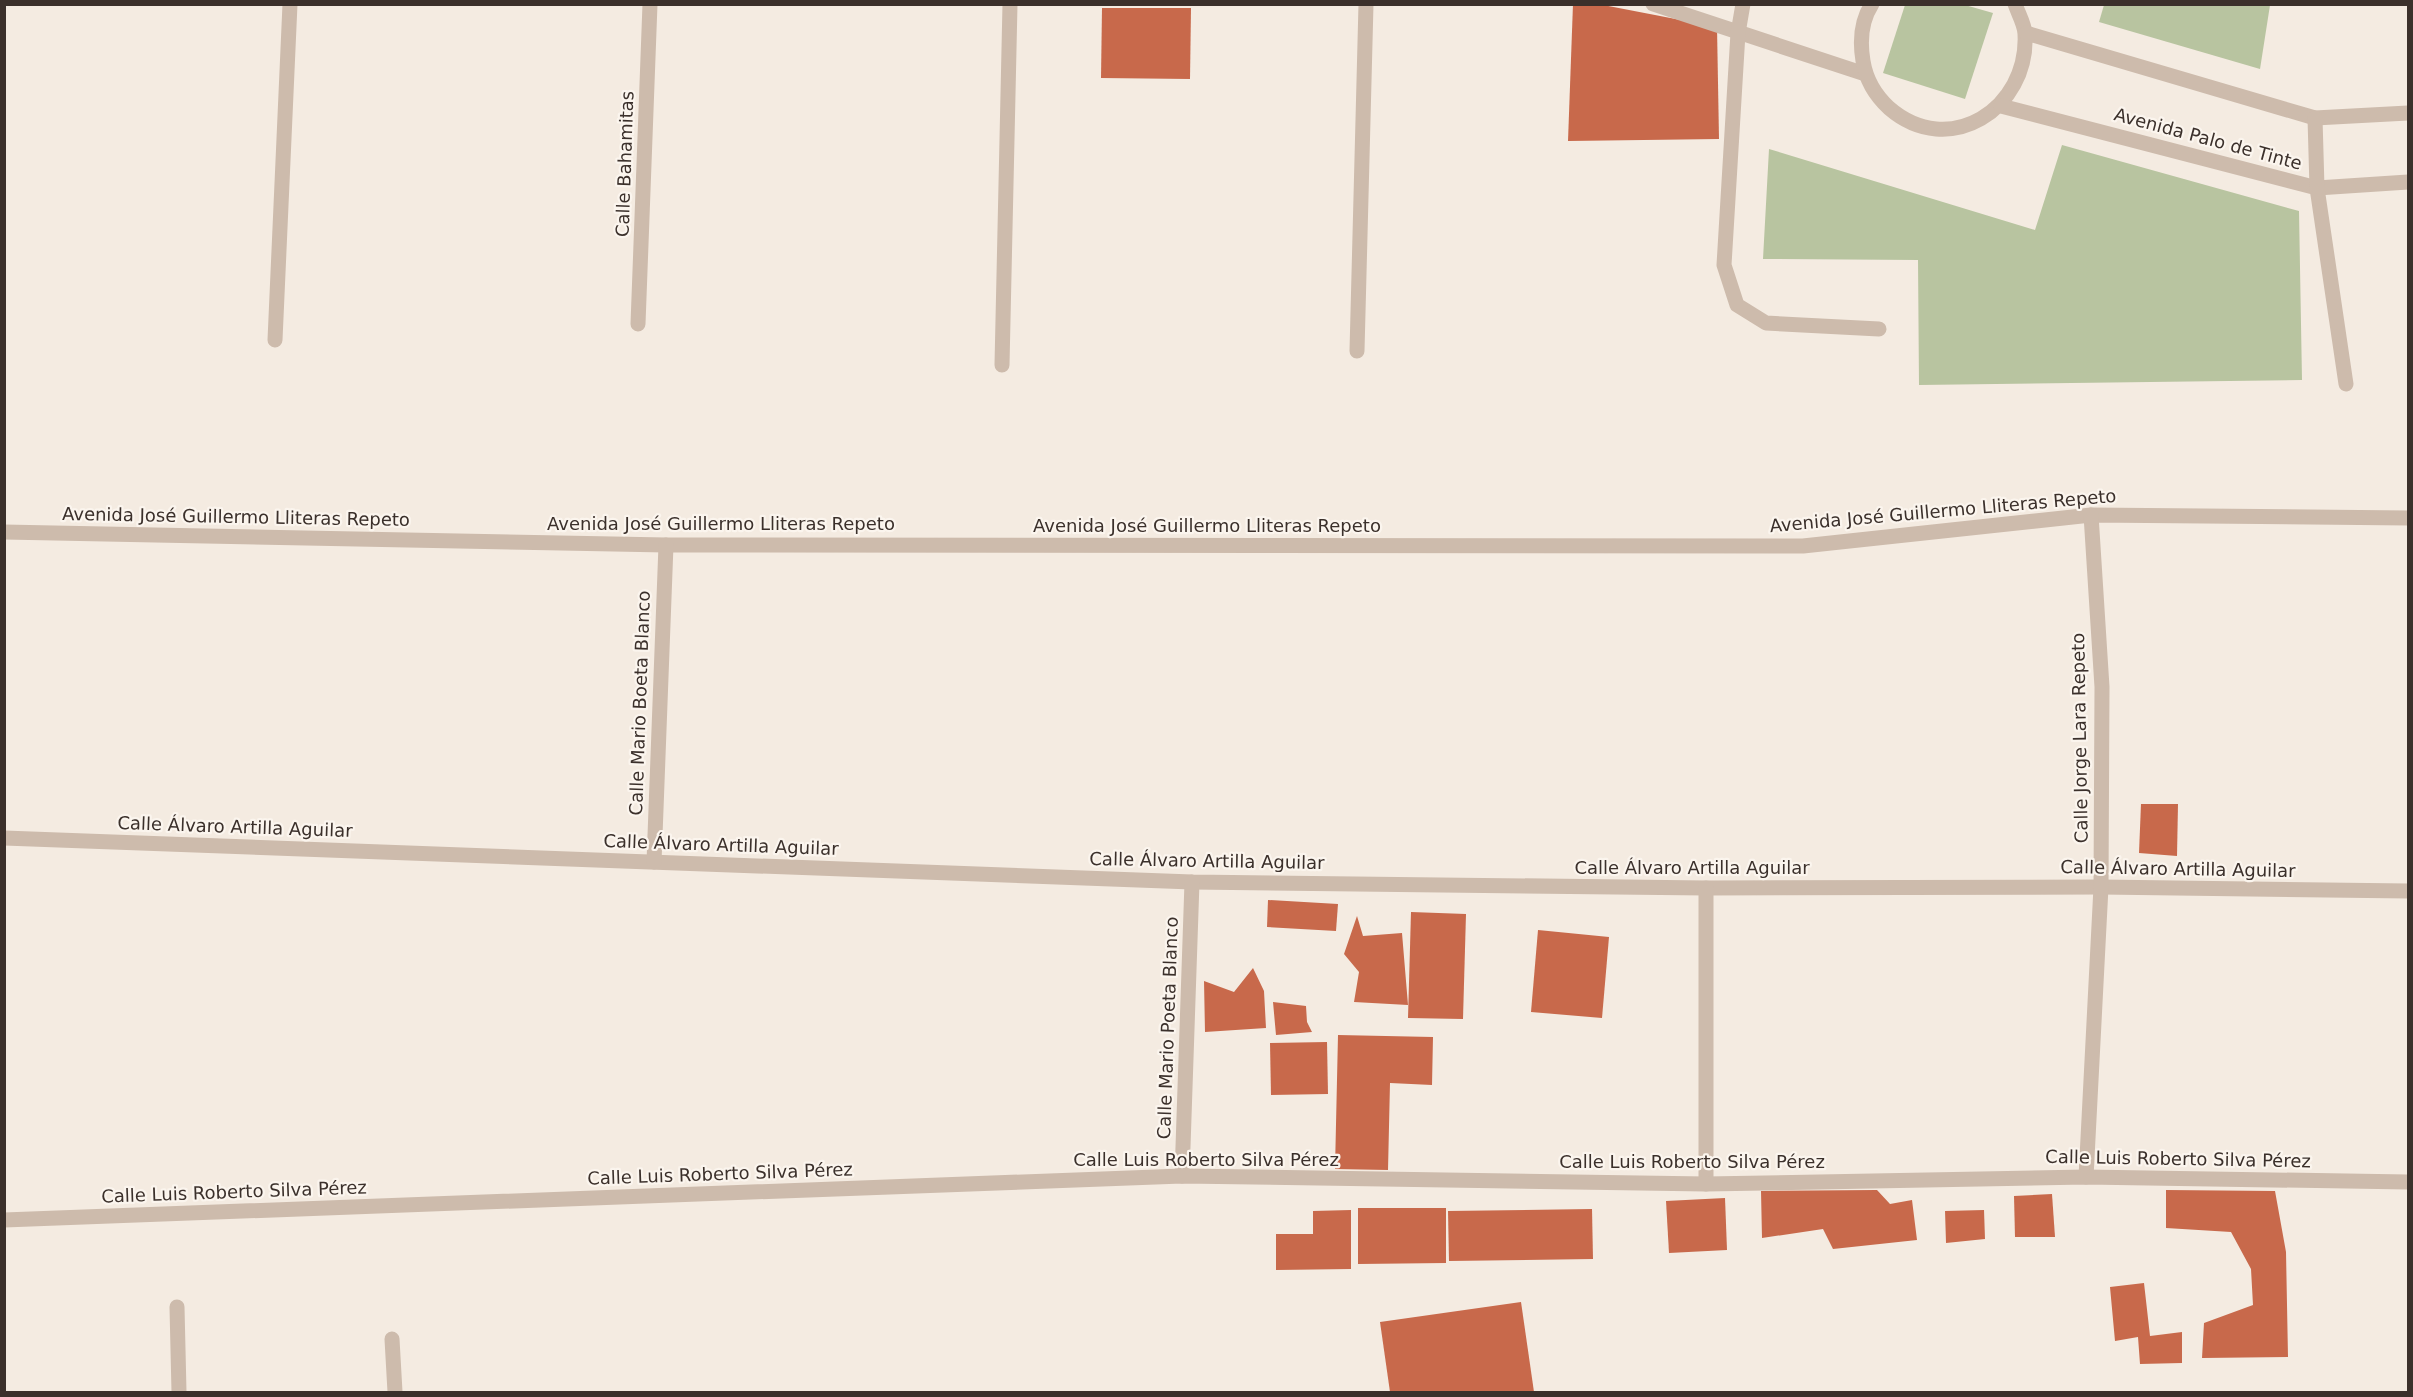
<svg xmlns="http://www.w3.org/2000/svg" width="2413" height="1397" viewBox="0 0 2413 1397" font-family="'DejaVu Sans',sans-serif">
<style>
.green{fill:#b8c4a0}
.building{fill:#c8694b}
.lines{fill:none;stroke-linecap:round;stroke-linejoin:round}
.minor{stroke:#cdbbac;stroke-width:15}
.labels{text-anchor:middle;stroke-width:4.5;stroke-linejoin:round;paint-order:stroke}
.street-label{font-size:18px;fill:#3b302b;stroke:#fbf5ee}
</style>
<rect width="100%" height="100%" fill="#f4ebe1"/>
<g class="green">
<path d="M 1905,5 L 1965,5 L 1993,13 L 1965,99 L 1883,73 Z"/>
<path d="M 2104,5 L 2270,5 L 2260,69 L 2099,22 Z"/>
<path d="M 2062,145 L 2299,211 L 2302,380 L 1919,385 L 1918,260 L 1763,259 L 1769,149 L 2035,230 Z"/>
</g>
<g class="building">
<path d="M 1573,4 L 1598,4 L 1717,27 L 1719,139 L 1568,141 Z"/>
<path d="M 1102,8 L 1191,8 L 1190,79 L 1101,78 Z"/>
<path d="M 2141,804 L 2178,804 L 2177,856 L 2139,853 Z"/>
<path d="M 1268,900 L 1338,904 L 1336,931 L 1267,927 Z"/>
<path d="M 1411,912 L 1466,914 L 1463,1019 L 1408,1018 Z"/>
<path d="M 1357,916 L 1363,936 L 1402,933 L 1408,1005 L 1354,1002 L 1359,972 L 1344,954 Z"/>
<path d="M 1538,930 L 1609,937 L 1602,1018 L 1531,1012 Z"/>
<path d="M 1253,968 L 1264,991 L 1266,1028 L 1205,1032 L 1204,981 L 1234,992 Z"/>
<path d="M 1273,1002 L 1306,1006 L 1307,1022 L 1312,1032 L 1276,1035 Z"/>
<path d="M 1338,1035 L 1433,1037 L 1432,1085 L 1390,1083 L 1388,1170 L 1335,1169 Z"/>
<path d="M 1327,1042 L 1328,1094 L 1271,1095 L 1270,1043 Z"/>
<path d="M 1877,1190 L 1890,1204 L 1912,1200 L 1917,1240 L 1833,1249 L 1823,1229 L 1762,1238 L 1761,1191 Z"/>
<path d="M 2166,1190 L 2275,1191 L 2286,1252 L 2288,1357 L 2202,1358 L 2204,1323 L 2253,1305 L 2251,1269 L 2231,1232 L 2166,1228 Z"/>
<path d="M 2052,1194 L 2055,1237 L 2015,1237 L 2014,1196 Z"/>
<path d="M 1725,1198 L 1727,1250 L 1669,1253 L 1666,1201 Z"/>
<path d="M 1358,1208 L 1446,1208 L 1446,1263 L 1358,1264 Z"/>
<path d="M 1592,1209 L 1593,1259 L 1449,1261 L 1448,1211 Z"/>
<path d="M 1351,1210 L 1351,1269 L 1276,1270 L 1276,1234 L 1313,1234 L 1313,1211 Z"/>
<path d="M 1984,1210 L 1985,1239 L 1946,1243 L 1945,1211 Z"/>
<path d="M 2144,1283 L 2150,1336 L 2182,1332 L 2182,1363 L 2140,1364 L 2138,1337 L 2115,1341 L 2110,1287 Z"/>
<path d="M 1521,1302 L 1534,1392 L 1390,1392 L 1380,1322 Z"/>
</g>
<g class="lines">
<g class="minor">
<path d="M 1653,4 L 1865,74"/>
<path d="M 1743,4 L 1738,33 L 1724,265 L 1737,305 L 1766,323 L 1879,329"/>
<path d="M 1872,4 C 1861,21 1860,43 1863,61 C 1866,80 1875,95 1889,108 C 1949,160 2029,109 2025,34 C 2025,25 2018,13 2015,4"/>
<path d="M 2026,33 L 2315,118 L 2408,113"/>
<path d="M 2001,106 L 2317,188 L 2408,182"/>
<path d="M 2315,118 L 2317,188 L 2346,384"/>
<path d="M 638,324 L 650,4"/>
<path d="M 275,340 L 290,4"/>
<path d="M 1357,351 L 1366,4"/>
<path d="M 1002,365 L 1010,4"/>
<path d="M 4,532 L 666,545 L 1803,546 L 2091,515 L 2408,518"/>
<path d="M 4,838 L 1192,882 L 1706,888 L 2101,887 L 2408,891"/>
<path d="M 654,862 L 666,545"/>
<path d="M 1182,1176 L 1192,882"/>
<path d="M 2086,1177 L 2101,887 L 2102,687 L 2091,515"/>
<path d="M 1706,1184 L 1706,888"/>
<path d="M 4,1220 L 1182,1176 L 1706,1184 L 2086,1177 L 2408,1182"/>
<path d="M 177,1307 L 179,1392"/>
<path d="M 392,1339 L 395,1392"/>
</g>
</g>
<g class="labels">
<g class="street-label">
<text transform="translate(2208 139) rotate(15)" y="6">Avenida Palo de Tinte</text>
<text transform="translate(625 164) rotate(-88)" y="6">Calle Bahamitas</text>
<text transform="translate(1943 511) rotate(-5)" y="6">Avenida José Guillermo Lliteras Repeto</text>
<text transform="translate(236 517) rotate(1)" y="6">Avenida José Guillermo Lliteras Repeto</text>
<text x="721" y="530">Avenida José Guillermo Lliteras Repeto</text>
<text x="1207" y="532">Avenida José Guillermo Lliteras Repeto</text>
<text transform="translate(640 703) rotate(-88)" y="6">Calle Mario Boeta Blanco</text>
<text transform="translate(2080 738) rotate(-91)" y="6">Calle Jorge Lara Repeto</text>
<text transform="translate(235 827) rotate(2)" y="6">Calle Álvaro Artilla Aguilar</text>
<text transform="translate(721 845) rotate(2)" y="6">Calle Álvaro Artilla Aguilar</text>
<text transform="translate(1207 861) rotate(1)" y="6">Calle Álvaro Artilla Aguilar</text>
<text x="1692" y="874">Calle Álvaro Artilla Aguilar</text>
<text transform="translate(2178 869) rotate(1)" y="6">Calle Álvaro Artilla Aguilar</text>
<text transform="translate(1168 1028) rotate(-88)" y="6">Calle Mario Poeta Blanco</text>
<text transform="translate(2178 1159) rotate(1)" y="6">Calle Luis Roberto Silva Pérez</text>
<text x="1206" y="1166">Calle Luis Roberto Silva Pérez</text>
<text x="1692" y="1168">Calle Luis Roberto Silva Pérez</text>
<text transform="translate(720 1174) rotate(-2)" y="6">Calle Luis Roberto Silva Pérez</text>
<text transform="translate(234 1192) rotate(-2)" y="6">Calle Luis Roberto Silva Pérez</text>
</g>
</g>
<rect width="2413" height="1397" fill="none" stroke="#3b302b" stroke-width="12"/>
</svg>
